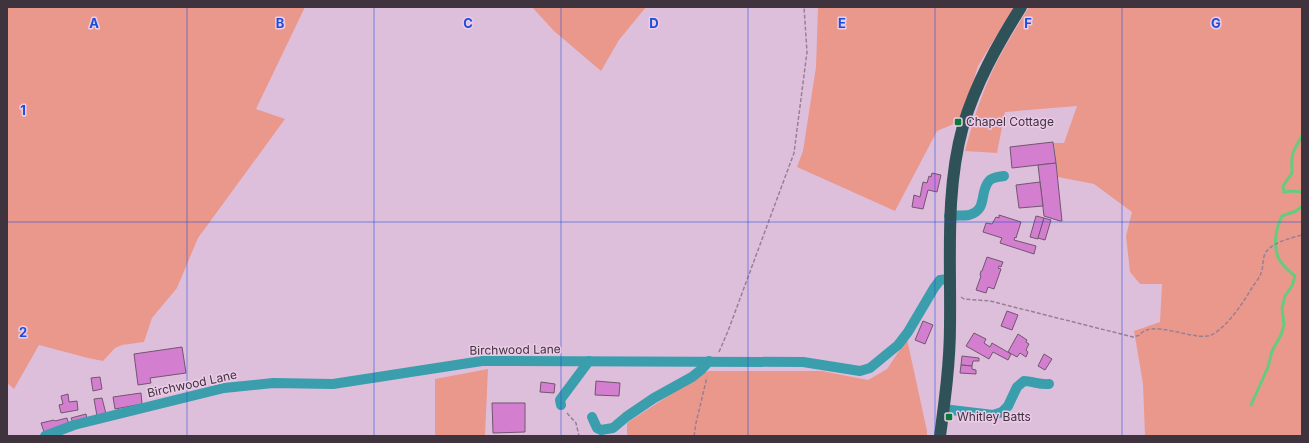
<svg xmlns="http://www.w3.org/2000/svg" width="1309" height="443" viewBox="0 0 1309 443" font-family="Inter,sans-serif">
<style>
.green{fill:#eb988c}
.lines{fill:none;stroke-linecap:round;stroke-linejoin:round}
.stream{stroke:#67cb7c;stroke-width:3}
.building{fill:#d37ece;stroke:#71566f}
.path{stroke:#968094;stroke-width:1.5;stroke-dasharray:4 2;stroke-linecap:butt}
.minor{stroke:#3a9ead;stroke-width:10}
.highway{stroke:#2f5258;stroke-width:12}
.grid{fill:none;stroke:#1d4ed8;stroke-width:1;stroke-opacity:0.55}
.poi-dot{fill:#077d34;stroke:#ebcbe8;stroke-width:1.5}
.labels{text-anchor:middle;stroke-width:3;stroke-linejoin:round;paint-order:stroke}
.poi-label{font-size:12px;fill:#3f333e;stroke:#ebcbe8;text-anchor:start}
.street-label{font-size:12px;fill:#3f333e;stroke:#ebcbe8}
.grid-label{font-size:13px;text-anchor:middle;font-weight:bold;fill:#1d4ed8;stroke:#ebcbe8;stroke-width:3;stroke-linejoin:round;paint-order:stroke}
</style>
<rect width="100%" height="100%" fill="#debfdb"/>
<g class="green">
<path d="M 7,7 L 305,7 L 256,109 L 285,119 L 198,238 L 177,288 L 152,318 L 144,342 L 122,345 L 115,348 L 103,361 L 88,358 L 39,345 L 14,389 L 7,383 Z"/>
<path d="M 532,7 L 646,7 L 619,40 L 601,71 L 554,31 Z"/>
<path d="M 818,7 L 1014,7 L 978,66 L 961,121 L 937,131 L 895,211 L 797,167 L 803,151 L 816,67 Z"/>
<path d="M 1029,7 L 1302,7 L 1302,436 L 1145,436 L 1143,384 L 1134,331 L 1160,322 L 1162,284 L 1140,284 L 1130,272 L 1126,236 L 1132,212 L 1094,184 L 1058,177 L 1054,143 L 1064,143 L 1077,106 L 1005,112 L 997,153 L 965,151 C 971,129 977,107 986,86 C 997,58 1013,33 1029,7 Z"/>
<path d="M 907,339 L 927,431 L 927,436 L 627,436 L 627,423 L 703,373 L 709,371 L 822,371 L 868,380 L 887,369 Z"/>
<path d="M 488,369 L 485,436 L 435,436 L 435,379 Z"/>
</g>
<g class="lines">
<g class="stream">
<path d="M 1302,135 C 1300,142 1295,146 1293,153 C 1291,159 1292,166 1292,173 L 1283,186 L 1284,192 L 1292,191 L 1302,192"/>
<path d="M 1251,405 L 1268,367 L 1272,351 L 1281,335 L 1284,325 L 1282,308 L 1285,296 L 1292,286 L 1295,276 C 1289,271 1281,265 1278,257 C 1273,244 1276,228 1282,216 L 1296,211 L 1302,206"/>
</g>
</g>
<g class="building">
<path d="M 1053,142 L 1056,163 L 1012,168 L 1010,147 Z"/>
<path d="M 1056,163 L 1062,221 L 1060,221 L 1044,216 L 1038,165 Z"/>
<path d="M 932,173 L 941,175 L 937,192 L 928,190 L 923,209 L 912,207 L 914,195 L 920,197 L 923,182 L 927,183 L 929,176 L 931,177 Z"/>
<path d="M 1040,182 L 1043,206 L 1019,208 L 1016,185 Z"/>
<path d="M 999,215 L 1021,222 L 1016,238 L 1015,237 L 1014,240 L 1036,246 L 1034,254 L 1000,243 L 1002,238 L 983,232 L 986,223 L 992,224 L 996,217 L 999,218 Z"/>
<path d="M 1036,216 L 1044,218 L 1038,239 L 1030,237 Z"/>
<path d="M 1044,218 L 1051,220 L 1045,240 L 1038,238 Z"/>
<path d="M 987,257 L 1003,262 L 1001,267 L 999,266 L 998,268 L 1001,269 L 994,289 L 988,287 L 986,293 L 976,290 L 981,276 L 980,275 L 981,271 L 982,271 Z"/>
<path d="M 1007,311 L 1018,315 L 1012,330 L 1001,326 Z"/>
<path d="M 923,321 L 933,325 L 925,344 L 915,340 Z"/>
<path d="M 974,333 L 986,339 L 984,343 L 990,347 L 992,343 L 1011,354 L 1008,360 L 993,352 L 989,359 L 966,346 Z"/>
<path d="M 1018,334 L 1027,340 L 1026,342 L 1029,344 L 1026,350 L 1028,352 L 1026,357 L 1020,353 L 1017,357 L 1008,352 Z"/>
<path d="M 182,347 L 186,373 L 150,378 L 151,383 L 138,385 L 134,354 Z"/>
<path d="M 1044,354 L 1052,359 L 1045,370 L 1038,366 Z"/>
<path d="M 962,356 L 979,358 L 979,361 L 973,361 L 972,366 L 961,365 Z"/>
<path d="M 961,365 L 972,366 L 972,369 L 976,370 L 976,374 L 960,373 Z"/>
<path d="M 100,377 L 102,389 L 93,391 L 91,378 Z"/>
<path d="M 596,381 L 620,383 L 619,396 L 595,395 Z"/>
<path d="M 541,382 L 555,384 L 554,393 L 540,392 Z"/>
<path d="M 141,393 L 142,404 L 115,409 L 113,397 Z"/>
<path d="M 68,394 L 69,402 L 77,401 L 78,410 L 61,413 L 59,405 L 63,404 L 61,396 Z"/>
<path d="M 102,398 L 106,414 L 97,416 L 94,399 Z"/>
<path d="M 492,403 L 525,403 L 525,432 L 493,433 Z"/>
<path d="M 86,414 L 87,419 L 73,423 L 71,418 Z"/>
<path d="M 67,418 L 69,425 L 44,432 L 41,423 L 54,420 L 55,421 Z"/>
</g>
<g class="lines">
<g class="path">
<path d="M 961,297 L 964,299 L 990,301 L 1133,337 L 1140,335 C 1150,319 1189,339 1207,336 C 1211,336 1217,332 1220,329 C 1234,317 1244,301 1253,286 C 1256,282 1260,277 1261,273 C 1264,266 1262,258 1266,252 C 1273,242 1291,238 1302,235"/>
<path d="M 719,352 L 728,331 L 794,153 L 807,52 L 804,7"/>
<path d="M 567,413 L 576,423 L 579,436"/>
<path d="M 694,436 L 696,423 L 707,377"/>
</g>
<g class="minor">
<path d="M 949,216 C 956,215 963,216 969,215 C 988,210 979,192 989,181 C 992,177 999,177 1004,176"/>
<path d="M 561,405 L 560,400 L 589,361"/>
<path d="M 943,409 L 993,415 L 1002,412 L 1008,406 L 1017,387 L 1024,381 C 1032,381 1040,385 1049,384"/>
<path d="M 592,417 L 597,428 L 601,430 L 613,428 L 626,417 L 654,398 L 692,377 L 702,369 L 709,361"/>
<path d="M 45,436 L 74,425 L 224,388 L 273,383 L 333,384 L 482,361 L 803,362 L 860,371 L 870,368 L 898,345 L 908,332 L 934,288 L 940,280 L 949,279"/>
</g>
<path class="highway" d="M 940,436 C 945,399 950,362 950,325 C 951,258 945,191 963,126 C 976,83 997,45 1021,7"/>
</g>
<path class="grid" d="M 187,7 L 187,436M 374,7 L 374,436M 561,7 L 561,436M 748,7 L 748,436M 935,7 L 935,436M 1122,7 L 1122,436M 7,222 L 1302,222"/>
<g class="poi-dot">
<rect x="954" y="118" width="8" height="8" rx="2"/>
<rect x="945" y="413" width="8" height="8" rx="2"/>
</g>
<g class="labels">
<g class="poi-label">
<text x="966" y="126">Chapel Cottage</text>
<text x="957" y="421">Whitley Batts</text>
</g>
<g class="street-label">
<text transform="translate(515 350) rotate(-1)" y="4">Birchwood Lane</text>
<text transform="translate(192 384) rotate(-12)" y="4">Birchwood Lane</text>
</g>
</g>
<g class="grid-label">
<text x="94" y="28">A</text>
<text x="280" y="28">B</text>
<text x="468" y="28">C</text>
<text x="654" y="28">D</text>
<text x="842" y="28">E</text>
<text x="1028" y="28">F</text>
<text x="1216" y="28">G</text>
<text x="23" y="115">1</text>
<text x="23" y="337">2</text>
</g>
<rect width="1309" height="443" fill="none" stroke="#3f333e" stroke-width="16"/>
</svg>
